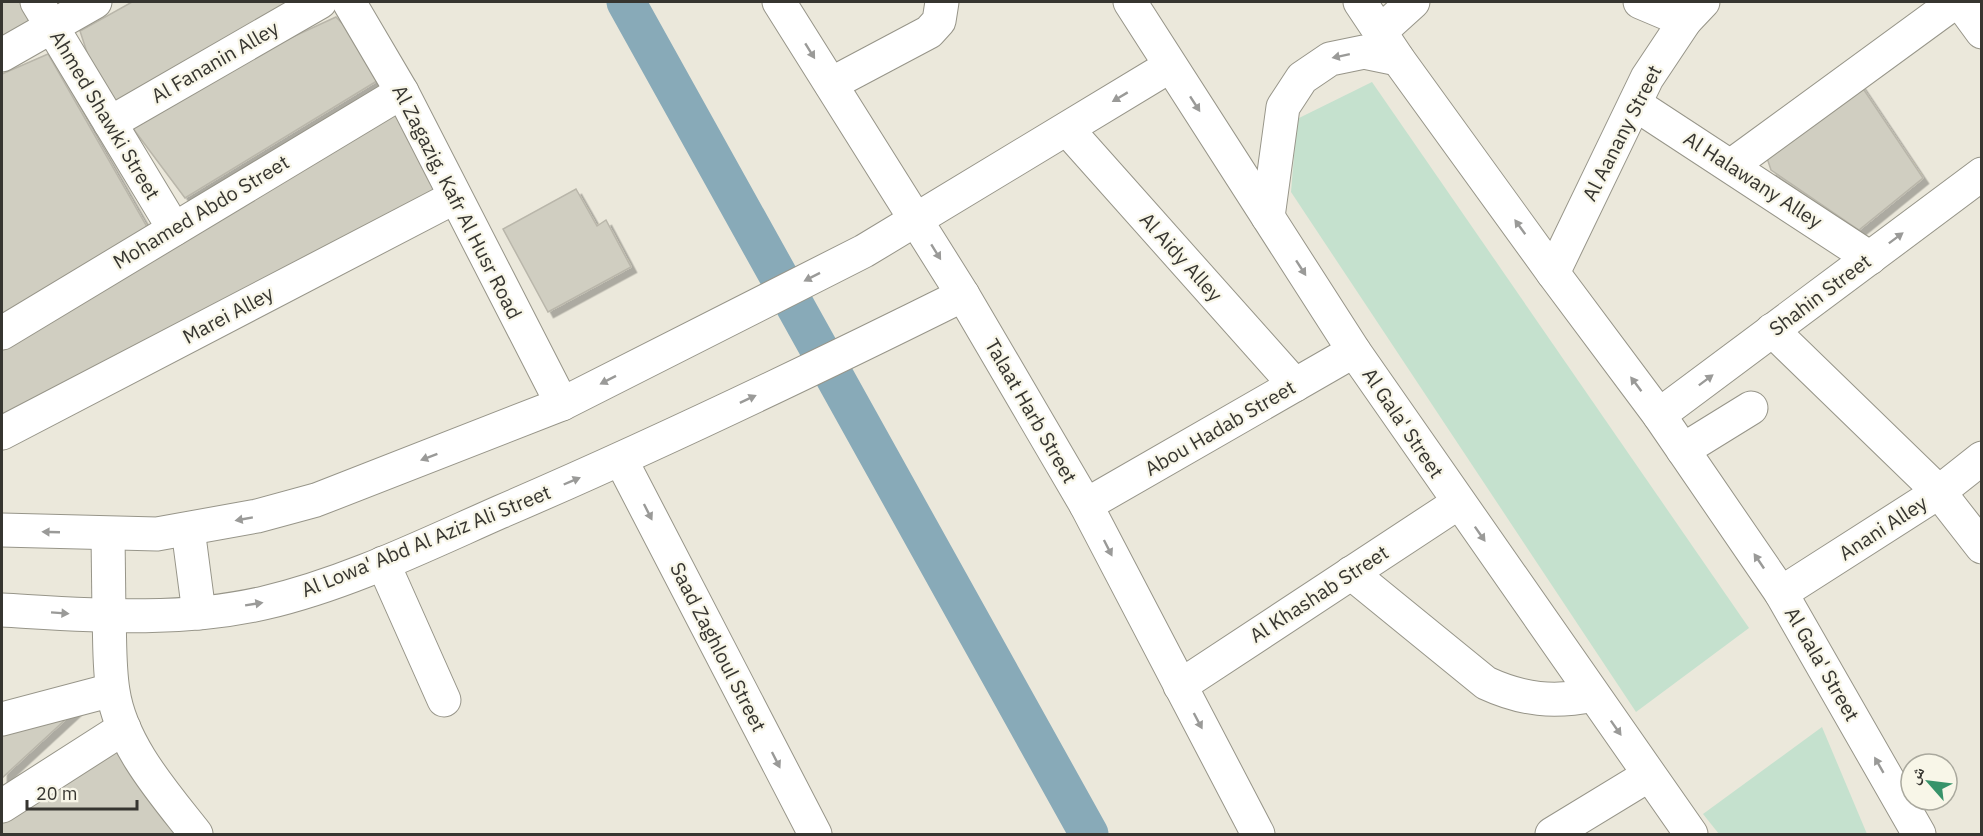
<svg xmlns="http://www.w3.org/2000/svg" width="1983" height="836" viewBox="0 0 1983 836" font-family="'IBM Plex Sans','Noto Naskh Arabic',sans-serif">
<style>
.green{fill:#c5e1ce}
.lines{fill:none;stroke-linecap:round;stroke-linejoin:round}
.canal{stroke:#88aab8;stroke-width:39}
.building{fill:#d0cec1;stroke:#b9b6aa;stroke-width:1.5;filter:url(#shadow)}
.minor-casing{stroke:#979589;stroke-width:35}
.major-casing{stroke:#979589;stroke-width:35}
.highway-casing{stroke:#979589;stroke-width:35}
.minor{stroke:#fff;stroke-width:33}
.major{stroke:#fff;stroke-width:33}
.highway{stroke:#fff;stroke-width:33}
.oneway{fill:#9a9a98}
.labels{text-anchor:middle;stroke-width:4.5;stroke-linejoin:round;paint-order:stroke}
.street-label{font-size:20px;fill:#363530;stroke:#f8f6e8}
</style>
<defs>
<filter id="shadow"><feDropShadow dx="5.5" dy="5.5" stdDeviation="0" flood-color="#0004"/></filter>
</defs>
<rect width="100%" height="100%" fill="#ebe8db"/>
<g class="green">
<path d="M 1372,82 L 1749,628 L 1636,712 L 1291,192 L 1297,119 Z"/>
<path d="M 1822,727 L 1867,834 L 1719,834 L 1703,814 Z"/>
</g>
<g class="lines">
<path class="canal" d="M 626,2 L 1089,834"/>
</g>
<g class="building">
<path d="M 2,2 L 20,2 L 36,28 L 2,47 Z"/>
<path d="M 132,2 L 320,2 L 110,123 L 80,31 Z"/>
<path d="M 336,17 L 390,73 L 185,198 L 123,115 Z"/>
<path d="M 48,54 L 155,241 L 2,333 L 2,74 Z"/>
<path d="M 1860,84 L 1923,178 L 1859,230 L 1771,170 L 1765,152 Z"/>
<path d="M 402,92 L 455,197 L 2,433 L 2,341 Z"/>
<path d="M 576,189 L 597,226 L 606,220 L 631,267 L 548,312 L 503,229 Z"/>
<path d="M 91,696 L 2,778 L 2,719 Z"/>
<path d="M 119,743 L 195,834 L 2,834 L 2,823 Z"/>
</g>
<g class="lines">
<g class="minor-casing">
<g id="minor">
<path d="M 37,2 L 174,229"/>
<path d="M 1640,2 L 1685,21"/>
<path d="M 1960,2 L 1982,32"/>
<path d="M 1381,31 L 1413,2"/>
<path d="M 2,55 L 95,2"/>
<path d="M 831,84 L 929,32 L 939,21 L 942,2"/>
<path d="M 1635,104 L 1870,258"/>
<path d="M 110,123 L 320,2"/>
<path d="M 1067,129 L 1295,385"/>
<path d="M 1732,165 L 1955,2"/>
<path d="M 1553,273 L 1647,78 L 1685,21 L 1703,2"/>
<path d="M 1772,330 L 1939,492 L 1982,547"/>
<path d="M 2,333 L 402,92"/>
<path d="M 1659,415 L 1982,174"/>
<path d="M 2,433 L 455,197"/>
<path d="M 1683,450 L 1751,408"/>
<path d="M 1086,505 L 1354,351"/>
<path d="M 383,563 L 444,700"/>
<path d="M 1351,573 L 1486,683 C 1523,700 1554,703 1593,695"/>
<path d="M 1781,593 L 1939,492 L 1982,458"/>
<path d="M 109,616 C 110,641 109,667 113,691 C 121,745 163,792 196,834"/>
<path d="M 1180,686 L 1458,503"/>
<path d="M 2,719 L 112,690"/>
<path d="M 2,806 L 124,728"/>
<path d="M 1552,834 L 1649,775"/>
</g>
</g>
<g class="major-casing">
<g id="major">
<path d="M 349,2 L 402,92 L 562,404"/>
<path d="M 779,2 L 963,295 L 1086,505 L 1258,834"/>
<path d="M 621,460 L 815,834"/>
<path d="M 188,529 L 199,613"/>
<path d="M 2,530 L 157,534 L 257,516 L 316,500 L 562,404 L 864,251 L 1170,66"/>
<path d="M 108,534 L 109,616"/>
<path d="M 2,610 C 89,615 177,623 264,603 C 346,584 423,546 500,512 C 656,445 810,371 963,295"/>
</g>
</g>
<g class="highway-casing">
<g id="highway">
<path d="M 1130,2 L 1354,351 L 1691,834"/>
<path d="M 1360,2 L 1398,59 L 1553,273 L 1659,415 L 1781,593 L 1919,834"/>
<path d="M 1268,217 L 1283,107 L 1302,78 L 1330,59 L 1364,52 L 1398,59"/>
</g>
</g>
<use href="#minor" class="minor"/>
<use href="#major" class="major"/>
<use href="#highway" class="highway"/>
</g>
<defs><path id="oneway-solid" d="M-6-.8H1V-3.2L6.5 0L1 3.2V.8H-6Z" transform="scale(1.5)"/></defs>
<g class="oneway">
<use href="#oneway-solid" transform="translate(810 51) rotate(58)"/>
<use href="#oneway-solid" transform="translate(1341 56) rotate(168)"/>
<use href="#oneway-solid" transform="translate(1120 97) rotate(149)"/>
<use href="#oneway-solid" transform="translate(1195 104) rotate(57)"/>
<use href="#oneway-solid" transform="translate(1520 227) rotate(-126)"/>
<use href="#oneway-solid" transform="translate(1896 238) rotate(-37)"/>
<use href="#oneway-solid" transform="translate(936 252) rotate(58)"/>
<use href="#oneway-solid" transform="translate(1301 268) rotate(57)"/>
<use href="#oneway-solid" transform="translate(812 277) rotate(153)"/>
<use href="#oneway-solid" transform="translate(608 380) rotate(153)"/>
<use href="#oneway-solid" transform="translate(1706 380) rotate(-37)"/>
<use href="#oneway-solid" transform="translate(1636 384) rotate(-127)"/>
<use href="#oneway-solid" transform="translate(748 399) rotate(-25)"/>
<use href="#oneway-solid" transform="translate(429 457) rotate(159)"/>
<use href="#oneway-solid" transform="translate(572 481) rotate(-23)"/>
<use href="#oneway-solid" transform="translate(648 512) rotate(63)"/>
<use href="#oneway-solid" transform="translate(244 519) rotate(170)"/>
<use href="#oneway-solid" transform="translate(51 532) rotate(-178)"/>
<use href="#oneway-solid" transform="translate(1480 534) rotate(55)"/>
<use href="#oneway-solid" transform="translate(1108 548) rotate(63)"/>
<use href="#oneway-solid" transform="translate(1759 561) rotate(-124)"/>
<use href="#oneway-solid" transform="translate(254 604) rotate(-9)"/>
<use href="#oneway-solid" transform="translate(60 613) rotate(4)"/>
<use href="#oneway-solid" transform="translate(1198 721) rotate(62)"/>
<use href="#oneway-solid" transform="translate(1616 728) rotate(55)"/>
<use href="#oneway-solid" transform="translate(776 760) rotate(63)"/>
<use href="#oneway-solid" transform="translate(1879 765) rotate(-120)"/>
</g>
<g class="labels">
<g class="street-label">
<text transform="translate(215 62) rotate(-30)" y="7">Al Fananin Alley</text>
<text transform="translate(105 115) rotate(59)" y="7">Ahmed Shawki Street</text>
<text transform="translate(1622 133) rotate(-63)" y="7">Al Aanany Street</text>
<text transform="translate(1753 180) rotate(33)" y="7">Al Halawany Alley</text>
<text transform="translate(457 202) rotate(63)" y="7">Al Zagazig, Kafr Al Husr Road</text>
<text transform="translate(201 212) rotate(-31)" y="7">Mohamed Abdo Street</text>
<text transform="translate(1181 257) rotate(48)" y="7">Al Aidy Alley</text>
<text transform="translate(1820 295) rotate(-37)" y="7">Shahin Street</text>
<text transform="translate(228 315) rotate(-28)" y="7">Marei Alley</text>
<text transform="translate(1031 411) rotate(60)" y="7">Talaat Harb Street</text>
<text transform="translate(1403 423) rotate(56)" y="7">Al Gala' Street</text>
<text transform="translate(1220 428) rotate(-30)" y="7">Abou Hadab Street</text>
<text transform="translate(1883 528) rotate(-33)" y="7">Anani Alley</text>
<text transform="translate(426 541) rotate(-22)" y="7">Al Lowa' Abd Al Aziz Ali Street</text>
<text transform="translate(1319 594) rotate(-33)" y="7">Al Khashab Street</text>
<text transform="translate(718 647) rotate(63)" y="7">Saad Zaghloul Street</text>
<text transform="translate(1822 664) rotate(60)" y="7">Al Gala' Street</text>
</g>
</g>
<rect width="1983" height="836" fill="none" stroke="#363530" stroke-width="6"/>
<g transform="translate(1929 782) rotate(298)"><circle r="28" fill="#f8f6e8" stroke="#aaa99e" stroke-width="1.5"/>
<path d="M0-4.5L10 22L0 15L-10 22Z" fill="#37936a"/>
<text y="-9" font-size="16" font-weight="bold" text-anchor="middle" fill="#363530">ش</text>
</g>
<path d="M27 800v9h110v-9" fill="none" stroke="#363530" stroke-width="3"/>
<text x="36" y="800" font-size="18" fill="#363530" stroke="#f8f6e8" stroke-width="4.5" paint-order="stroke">20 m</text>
</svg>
